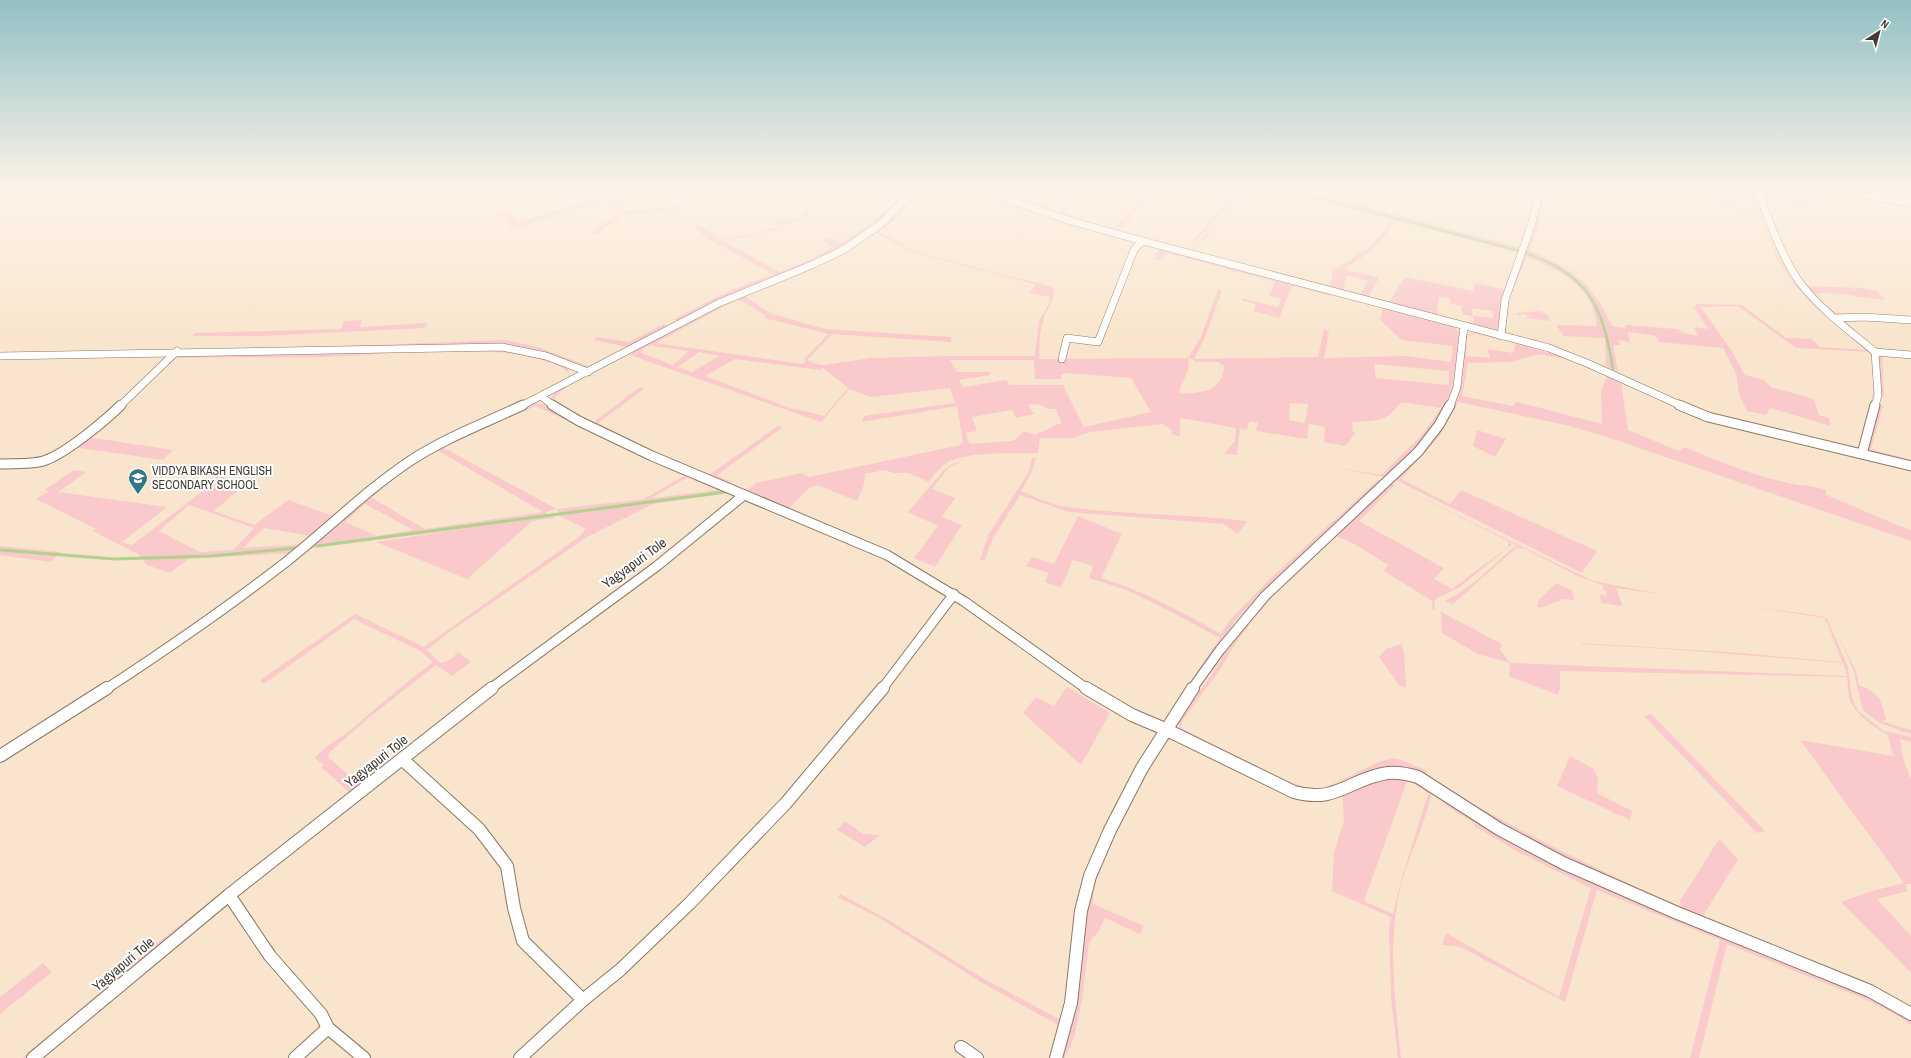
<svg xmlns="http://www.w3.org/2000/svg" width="1911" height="1058" viewBox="0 0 1911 1058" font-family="'Archivo Narrow',sans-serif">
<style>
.green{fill:#fac9cb;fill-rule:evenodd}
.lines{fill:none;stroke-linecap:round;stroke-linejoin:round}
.stream-far1{stroke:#b1d18d;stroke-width:2.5}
.stream{stroke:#b1d18d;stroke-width:3}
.street-far2-casing{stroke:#8b7863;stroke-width:8}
.street-far1-casing{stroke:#8b7863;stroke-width:11}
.street-casing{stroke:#8b7863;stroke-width:14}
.street-far2{stroke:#fff;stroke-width:7}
.street-far1{stroke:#fff;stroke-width:9}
.street{stroke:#fff;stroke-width:12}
.labels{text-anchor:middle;stroke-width:4;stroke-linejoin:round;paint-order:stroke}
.poi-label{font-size:12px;fill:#433b32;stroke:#fff;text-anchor:start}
.near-street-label{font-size:14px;fill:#433b32;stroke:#fff}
</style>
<rect width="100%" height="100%" fill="#f9e5cd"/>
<g class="green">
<path d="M 623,190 L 636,190 L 610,198 L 626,212 L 682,205 L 683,208 L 630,214 L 622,216 L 597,234 L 591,233 L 606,222 L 621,214 L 604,200 L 513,229 L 499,215 L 507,212 L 520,222 Z"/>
<path d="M 906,190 L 911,190 C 863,248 800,265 733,293 C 715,301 697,311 679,320 L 672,320 L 727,292 L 773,274 L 710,240 L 693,227 L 700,225 L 720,240 L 758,233 L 782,225 L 775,220 C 785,220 799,223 805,212 L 803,211 L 810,212 C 791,230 748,236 723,241 L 780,272 L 809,260 L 833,247 L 822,241 L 828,237 L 841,243 L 862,230 L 890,207 Z"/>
<path d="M 987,190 L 994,190 L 1059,212 L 1065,208 L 1076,190 L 1081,190 L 1063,214 L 1114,229 L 1148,190 L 1152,190 L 1120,231 L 1152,240 L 1101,228 Z"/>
<path d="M 1237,190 L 1242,190 L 1196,241 L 1186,248 L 1154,242 L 1187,248 Z"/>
<path d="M 1246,190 L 1248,190 L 1204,239 L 1192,250 L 1330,287 L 1333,271 L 1370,247 L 1393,220 L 1277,190 L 1302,190 L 1522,248 L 1519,253 L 1397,221 L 1373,250 L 1344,269 L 1379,278 L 1368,297 L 1389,302 L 1405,277 L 1473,291 L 1475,283 L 1506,290 L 1499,330 L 1497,332 L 1470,325 L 1470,322 L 1474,323 L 1473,316 L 1462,314 L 1461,306 L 1451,304 L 1450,298 L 1439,297 L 1437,307 L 1438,316 L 1191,250 ZM 1346,275 L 1368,281 L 1360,295 L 1343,290 ZM 1471,308 L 1492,311 L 1494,318 L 1473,316 Z"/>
<path d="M 1546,190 L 1549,190 L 1544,196 L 1539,223 L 1530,250 C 1572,269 1593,283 1612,326 L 1625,328 L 1625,325 L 1677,329 L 1684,333 L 1698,336 L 1694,327 L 1708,329 L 1693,306 L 1696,306 L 1695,304 L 1742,305 L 1786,338 L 1812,339 L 1820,347 L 1867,350 L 1792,283 L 1777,258 L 1759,214 L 1761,215 L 1774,248 L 1792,281 L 1873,353 L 1876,397 L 1859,449 L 1811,440 L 1810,437 L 1859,447 C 1867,422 1882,375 1869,352 L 1796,348 L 1738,306 L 1701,307 L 1733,353 L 1745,375 L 1764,380 L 1771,387 L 1814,399 L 1819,415 L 1829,418 L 1831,426 L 1770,408 L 1766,415 L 1747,411 L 1739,394 L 1736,373 L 1723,348 L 1659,342 L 1656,336 L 1628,332 L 1630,342 L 1619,340 L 1620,345 L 1613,345 L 1618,372 L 1606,366 L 1605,338 L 1564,336 L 1556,325 L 1597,326 C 1596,319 1594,311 1592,305 C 1581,280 1550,266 1527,257 L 1509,300 L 1506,332 L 1523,338 L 1537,339 L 1538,341 L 1551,343 L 1551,345 L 1568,351 L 1568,352 L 1510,337 L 1505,333 L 1505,307 L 1539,200 Z"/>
<path d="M 1645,190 L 1668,194 L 1668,190 L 1739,190 L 1732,191 L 1731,194 L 1735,208 L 1756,211 L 1750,190 L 1759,211 L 1753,212 ZM 1695,190 L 1724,199 L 1723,205 L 1693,199 Z"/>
<path d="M 1788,190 L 1798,192 L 1812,203 L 1810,206 L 1759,198 L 1784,256 L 1804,286 L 1862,288 L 1877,291 L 1885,300 C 1861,298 1835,290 1811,294 L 1836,313 L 1903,318 L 1839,315 L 1830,312 L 1810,295 L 1794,279 L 1782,259 L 1755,192 L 1782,197 L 1782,191 Z"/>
<path d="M 916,193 L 917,193 L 900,215 L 879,232 L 913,251 L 1011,277 L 1043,284 L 1052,288 L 1054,291 L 1051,303 L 1045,314 L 1040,333 L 1039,359 L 1188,358 L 1201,337 L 1218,289 L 1222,291 L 1205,337 L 1194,359 L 1318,357 L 1324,329 L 1329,332 L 1324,358 L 1406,356 L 1451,362 L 1453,346 L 1402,340 L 1380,320 L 1383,307 L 1453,326 L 1459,333 C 1456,353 1456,377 1449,397 C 1438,427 1410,452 1388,474 L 1383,477 L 1334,467 L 1381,475 L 1420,437 L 1441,408 L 1401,402 C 1385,424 1377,420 1352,422 L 1353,432 L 1356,433 L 1345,446 L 1324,442 L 1325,427 L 1309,424 L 1307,439 L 1256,431 L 1258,423 L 1249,421 L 1247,430 L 1240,429 L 1237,455 L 1224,454 L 1235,441 L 1236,428 L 1181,418 C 1178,424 1181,429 1180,436 L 1172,435 L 1172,430 L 1162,424 L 1090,432 L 1073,438 L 1040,438 L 1038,453 C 1012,454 965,450 943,465 C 938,470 933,476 929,482 L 908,473 L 894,473 L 885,470 L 865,474 L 864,485 L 857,501 L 817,485 L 810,487 L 787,510 L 737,489 L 738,487 L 746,491 L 756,483 L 802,473 L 809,477 L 961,445 L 963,442 L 957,406 L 862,422 L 864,416 L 955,403 L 950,388 L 871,397 L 849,389 L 821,422 L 630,355 L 636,349 L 719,305 L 791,275 L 882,226 L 897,213 ZM 876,233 L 912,252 L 1035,284 L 1030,293 L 1050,297 L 1050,302 L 1039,321 L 1035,356 L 949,356 L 871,358 L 824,365 L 816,364 L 807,360 L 832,334 L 951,342 L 951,337 L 824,329 L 770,313 L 744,296 L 824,264 ZM 738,299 L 766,316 L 764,318 L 829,334 L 804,359 L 806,360 L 803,364 L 656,343 ZM 651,345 L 653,346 L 689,351 L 673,365 L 641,353 L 644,348 ZM 699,352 L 719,356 L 692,372 L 678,367 ZM 1188,358 L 1193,359 L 1196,362 L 1218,362 L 1224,366 C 1223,392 1202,392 1181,394 L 1179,391 L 1189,368 ZM 735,359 L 820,370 L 823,368 L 848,388 L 824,416 L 797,409 L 795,410 L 705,376 ZM 950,360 L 1034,360 L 1035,379 L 1061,379 L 1061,375 L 1067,373 L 1131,378 L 1151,412 L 1084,427 L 1063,385 L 1010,385 L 1006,380 L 963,387 L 959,380 L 990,375 L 990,372 L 957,372 ZM 1374,364 L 1449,371 L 1449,385 L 1376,378 ZM 1290,403 L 1308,404 L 1305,423 L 1289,420 ZM 1039,404 L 1049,409 L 1056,409 L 1062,424 L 1058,424 L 1035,435 C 1020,427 1023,437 1011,441 L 970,444 L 968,441 L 966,433 L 977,431 L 972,417 L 1012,410 L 1016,418 L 1017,418 L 1034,414 L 1028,405 Z"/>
<path d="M 1159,249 L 1332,294 L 1331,296 L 1292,286 L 1279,318 L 1254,311 L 1256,304 L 1243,301 L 1242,298 L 1278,307 L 1281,299 L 1269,296 L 1275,282 L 1167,253 L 1160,261 L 1153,259 Z"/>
<path d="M 1540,311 L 1549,316 L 1548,321 L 1528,318 L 1526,314 L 1517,315 L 1517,313 Z"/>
<path d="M 362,320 L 360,327 L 427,323 L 424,328 L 261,336 L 192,336 L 195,333 L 341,329 L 344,321 Z"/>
<path d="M 664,324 L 668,327 L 591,367 L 584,367 L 539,351 L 501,344 L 454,344 L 348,348 L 345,346 L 504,340 L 538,347 L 588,366 L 593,366 L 627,347 L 593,340 L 597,337 L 629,342 Z"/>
<path d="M 1478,332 L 1510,342 L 1478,334 L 1471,334 L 1467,338 L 1466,356 L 1491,358 L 1487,349 L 1513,353 L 1516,343 L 1580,362 L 1680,409 L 1728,425 L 1911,468 L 1911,470 L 1723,426 L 1689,414 L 1621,382 L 1628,430 L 1679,451 L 1684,447 C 1718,461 1752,475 1788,483 C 1801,486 1814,485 1826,490 L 1826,495 C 1855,506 1882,520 1911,530 L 1911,541 L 1607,437 L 1570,426 L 1458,402 L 1441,434 L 1401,479 L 1450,504 L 1461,490 L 1597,551 L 1582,573 L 1396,480 L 1395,479 C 1420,452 1451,424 1460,386 C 1463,370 1461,353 1464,337 L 1470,333 ZM 1538,354 L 1566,359 L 1607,376 L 1601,391 L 1602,424 L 1517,402 L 1513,406 L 1462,396 L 1468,363 L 1512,362 Z"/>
<path d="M 493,349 C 519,352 545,356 568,369 L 570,376 L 567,379 L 569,374 C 565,367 555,365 548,362 C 478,340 391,355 319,357 C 271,358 224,357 176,358 L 181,355 Z"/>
<path d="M 1882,355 L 1884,396 L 1880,395 L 1879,356 Z"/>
<path d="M 563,387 L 565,388 L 555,397 L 555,402 L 565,409 L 592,422 L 595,421 L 640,387 L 644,389 L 598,423 L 659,454 L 709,475 L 778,426 L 782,428 L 717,475 L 732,483 L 724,485 L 631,444 L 554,405 L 550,401 L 553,395 Z"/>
<path d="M 533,403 L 543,404 L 621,444 L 730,493 L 653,504 L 587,537 L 448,633 L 427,650 L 440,663 L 450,660 L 458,652 L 471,662 L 452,676 L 436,665 L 366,720 L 329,753 L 328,757 L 361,786 L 352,792 L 358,791 L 216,903 L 30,1058 L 23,1058 L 161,940 L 350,793 L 321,767 L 324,765 L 315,758 C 324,745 340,739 352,729 C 378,706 405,683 433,662 L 420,651 L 354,619 L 264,684 L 260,680 L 355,614 L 424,647 L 580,536 L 586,529 L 560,516 L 557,509 L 545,512 L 555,518 L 532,521 L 467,579 L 376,542 L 455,530 L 306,549 L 401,469 L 453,439 ZM 536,406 L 684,476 L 644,499 L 557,509 L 442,447 L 443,445 L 486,425 L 488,426 ZM 435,449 L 543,512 L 425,529 L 372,498 C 391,479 411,464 435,449 ZM 688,477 L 717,490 L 653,498 L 653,497 ZM 365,504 L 413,530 L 377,536 L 345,522 Z"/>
<path d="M 1880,405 L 1883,406 L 1871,449 L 1911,460 L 1911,463 L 1868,450 Z"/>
<path d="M 1477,430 L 1506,439 L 1495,457 L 1473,446 Z"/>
<path d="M 87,437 L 173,450 L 163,460 L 73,447 Z"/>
<path d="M 1032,458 L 1036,458 L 1031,473 L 1021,491 C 1035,497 1052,505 1067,507 C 1127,515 1188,514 1247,521 L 1238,534 L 1224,524 L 1069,512 L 1020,495 L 993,538 L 984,561 L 980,559 L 989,534 L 1029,472 Z"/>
<path d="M 964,460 L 949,467 L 932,489 L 955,498 L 942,517 L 962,525 L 935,567 L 914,558 L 938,526 L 908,512 L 945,469 L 952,464 Z"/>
<path d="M 74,470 L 86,472 L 58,492 L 167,507 L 122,542 L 132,545 L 199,494 L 219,475 L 245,485 L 214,511 L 254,525 L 288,500 L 333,516 L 365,489 L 311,536 L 264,528 L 243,548 L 302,544 L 292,553 L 188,559 L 170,573 L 147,565 L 138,554 L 93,531 L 96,529 L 36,499 L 49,491 L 44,490 ZM 189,505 L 254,528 L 233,550 L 200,552 L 159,531 Z"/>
<path d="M 1378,480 L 1380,481 L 1380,483 L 1258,597 L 1235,621 L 1199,675 L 1196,673 L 1220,638 L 1148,600 L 1124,589 L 1089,578 L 1093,566 L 1073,560 L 1061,588 L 1045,582 L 1049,573 L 1026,566 L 1032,557 L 1054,564 L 1078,516 L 1122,534 L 1101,578 C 1144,591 1182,612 1221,634 L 1229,621 L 1269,580 Z"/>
<path d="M 1391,483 L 1593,581 L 1666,595 L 1616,588 L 1623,606 L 1601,603 L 1600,594 L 1606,596 L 1606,591 L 1603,590 L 1603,585 L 1582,578 L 1523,548 L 1516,548 L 1453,604 L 1444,601 C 1470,590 1493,565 1514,547 L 1518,546 L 1511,542 L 1511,545 L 1460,587 L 1437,598 L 1434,602 L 1435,610 L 1433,610 L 1432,601 L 1384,571 L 1388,565 L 1356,545 L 1336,536 ZM 1395,485 L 1504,539 L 1509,542 L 1508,547 L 1452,589 L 1434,579 L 1444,568 L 1359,521 Z"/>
<path d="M 0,546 L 62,552 L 50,562 L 0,555 Z"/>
<path d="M 1306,562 L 1309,563 L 1275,594 L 1252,621 L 1234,646 L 1219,671 L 1182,721 L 1181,727 L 1183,729 L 1285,780 L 1310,789 L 1325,788 L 1379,762 L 1392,758 L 1399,759 L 1427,771 L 1427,777 C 1504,824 1586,864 1669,902 L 1670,906 L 1587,869 L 1508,829 L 1412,770 C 1381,760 1356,783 1326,790 C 1320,792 1312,791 1305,791 L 1180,729 L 1178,722 L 1180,718 L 1215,670 L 1230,644 L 1273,593 Z"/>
<path d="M 1556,583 L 1572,590 L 1574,600 L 1564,599 L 1540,608 L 1537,606 L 1539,600 Z"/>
<path d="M 1749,606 L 1821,616 L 1827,619 L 1848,667 L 1852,698 L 1858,711 L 1884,731 L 1911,737 L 1911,742 L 1900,739 L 1903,758 L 1911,779 L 1911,884 L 1905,884 L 1908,891 L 1877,899 L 1911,936 L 1911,973 L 1841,902 L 1872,891 L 1904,883 L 1800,740 L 1893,756 L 1888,735 C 1873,726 1853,714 1849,696 C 1848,690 1848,683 1847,677 L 1560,671 L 1560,689 L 1558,695 L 1509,676 L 1510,663 L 1478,654 L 1442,633 L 1441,612 L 1502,644 L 1500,650 L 1510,663 L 1847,676 L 1843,663 L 1668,649 L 1582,644 L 1582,643 L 1727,652 L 1842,662 L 1829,627 L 1824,618 Z"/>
<path d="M 1839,637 L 1855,669 L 1859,685 C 1880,694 1881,698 1886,720 L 1881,721 L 1911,730 L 1911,734 L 1880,723 L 1863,710 L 1853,669 Z"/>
<path d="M 1401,644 L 1404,652 L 1406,687 L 1399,685 L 1379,657 L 1386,649 Z"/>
<path d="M 1067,687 L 1110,713 L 1081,765 L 1023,713 L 1036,697 L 1054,706 Z"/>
<path d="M 1651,714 L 1762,828 L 1765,831 L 1757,833 L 1644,716 Z"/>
<path d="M 1168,738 L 1176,738 L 1187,743 L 1294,797 L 1294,799 L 1179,742 L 1170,740 C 1151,748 1100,865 1094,889 C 1093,894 1093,900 1093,904 L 1144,926 L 1140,934 L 1105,918 L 1099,930 L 1089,943 L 1082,1000 L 1074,1038 L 1065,1058 L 1060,1058 C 1079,1010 1078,962 1086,912 C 1094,866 1118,821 1139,780 C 1145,769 1156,743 1168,738 Z"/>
<path d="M 1570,756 L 1594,769 L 1598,779 L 1597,793 L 1632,811 L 1630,820 L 1557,786 Z"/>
<path d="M 1392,777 C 1403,779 1429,783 1431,796 C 1424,826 1409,855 1401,885 C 1387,943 1395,1000 1401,1058 L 1398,1058 L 1391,997 L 1389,928 L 1391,917 L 1332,891 L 1334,853 L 1344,820 L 1342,795 ZM 1407,781 L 1420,787 L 1428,794 L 1402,878 L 1393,914 L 1364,901 Z"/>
<path d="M 1442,803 L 1451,805 L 1537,857 L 1569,873 L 1809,972 L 1886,1005 L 1911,1019 L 1911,1025 L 1893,1013 L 1862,998 L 1727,944 L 1699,1058 L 1690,1058 L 1720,940 L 1597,890 L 1565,1002 L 1460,947 L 1442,945 L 1446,933 L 1559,997 L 1591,888 L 1520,853 L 1474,826 L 1475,824 Z"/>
<path d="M 845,821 L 863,834 L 880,835 L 865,847 L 837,830 Z"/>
<path d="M 1719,839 L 1738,859 L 1703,916 L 1862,981 L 1682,911 L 1680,901 Z"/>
<path d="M 840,894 L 885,918 L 981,977 L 1059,1019 L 1058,1025 L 979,981 L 883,920 L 838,897 Z"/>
<path d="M 43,963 L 52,972 L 0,1014 L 0,997 Z"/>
</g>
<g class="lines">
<path class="stream-far1" d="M 1289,190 L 1520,251 C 1587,274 1602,301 1613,369"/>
<g class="stream">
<path d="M 317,546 L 725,492"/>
<path d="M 0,550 L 114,559 L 211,556 L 296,548"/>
</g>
<g class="street-far2-casing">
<g id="street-far2">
<path d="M 981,190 L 1071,221 L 1139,240 L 1549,348 L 1589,364 L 1682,406"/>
<path d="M 1757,190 C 1770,221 1781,257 1801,284 C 1821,310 1850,331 1875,352 L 1878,395 L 1875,406"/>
<path d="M 1838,190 L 1911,203"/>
<path d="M 0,192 L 4,190"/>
<path d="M 1836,318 L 1864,317 L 1911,320"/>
<path d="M 1501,336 L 1505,300 L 1530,229 L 1539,196 L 1543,190"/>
<path d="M 1875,352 L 1911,355"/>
<path d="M 0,356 L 502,347 L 546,356 L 588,372"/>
<path d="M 1062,359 L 1067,338 L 1098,342 L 1134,250 L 1142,241"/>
<path d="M 542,397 L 554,406"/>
<path d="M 120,406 L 177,351"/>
<path d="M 521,406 L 719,303 L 814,264 L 843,250 L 881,224 L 914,190"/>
<path d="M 1450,406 L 1457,387 L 1464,326"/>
</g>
</g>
<g class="street-far1-casing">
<g id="street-far1">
<path d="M 552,405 L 579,421 L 652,456 L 887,555 L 965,602 L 1087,689"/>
<path d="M 1679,405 L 1708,417 L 1911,466"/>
<path d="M 1862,454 L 1875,405"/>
<path d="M 0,464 C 13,463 35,465 46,460 C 66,453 106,420 121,405"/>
<path d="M 106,689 C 167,649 228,607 286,562 C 328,529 365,491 410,461 C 445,438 485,423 523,405"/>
<path d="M 490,689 L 657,566 L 744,495"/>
<path d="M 882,689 L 954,594"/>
<path d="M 1192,689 L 1220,650 L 1265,596 L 1418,452 L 1439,425 L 1450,405"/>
</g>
</g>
<g class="street-casing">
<g id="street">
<path d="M 1086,688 L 1132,715 L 1165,729 L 1294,792 C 1337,804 1350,778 1388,773 C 1398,772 1408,774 1418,777 L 1499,829 L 1563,863 L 1675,912 L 1870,991 L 1911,1014"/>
<path d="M 0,756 L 107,688"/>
<path d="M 402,759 L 479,829 L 507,866 L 514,908 L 523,941 L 583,1000"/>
<path d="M 229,895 L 270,956 L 321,1014 L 328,1028 L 364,1058"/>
<path d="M 961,1047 L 977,1058"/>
<path d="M 33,1058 L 229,895 L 492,688"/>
<path d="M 295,1058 L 328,1028"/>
<path d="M 520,1058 L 583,1000 L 620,970 L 690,903 L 786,803 L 883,688"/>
<path d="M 1056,1058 L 1071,1003 L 1081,911 L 1090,876 L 1110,830 L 1142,768 L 1193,688"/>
</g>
</g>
<use href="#street-far2" class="street-far2"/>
<use href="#street-far1" class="street-far1"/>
<use href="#street" class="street"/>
</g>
<linearGradient id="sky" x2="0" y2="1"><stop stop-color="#92c0c4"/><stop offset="0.56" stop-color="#fcf3e8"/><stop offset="1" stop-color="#fcf3e8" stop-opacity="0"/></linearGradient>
<rect width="1911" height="339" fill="url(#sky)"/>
<defs>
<g id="school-pin" transform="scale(1)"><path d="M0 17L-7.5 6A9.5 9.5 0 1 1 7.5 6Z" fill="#317785" stroke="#fff"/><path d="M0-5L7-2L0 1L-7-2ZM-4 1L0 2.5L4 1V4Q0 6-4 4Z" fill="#fff"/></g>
</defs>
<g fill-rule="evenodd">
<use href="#school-pin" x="138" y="478"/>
</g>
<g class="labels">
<g class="poi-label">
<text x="152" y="475">VIDDYA BIKASH ENGLISH<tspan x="152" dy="14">SECONDARY SCHOOL</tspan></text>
</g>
<g class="near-street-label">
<text transform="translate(634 563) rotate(-36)" y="5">Yagyapuri Tole</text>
<text transform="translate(376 761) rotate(-38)" y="5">Yagyapuri Tole</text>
<text transform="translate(123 964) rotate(-40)" y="5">Yagyapuri Tole</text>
</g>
</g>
<g transform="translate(1879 32) rotate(36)" stroke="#ffffff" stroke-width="3" paint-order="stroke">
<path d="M0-3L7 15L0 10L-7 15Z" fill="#433b32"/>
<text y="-6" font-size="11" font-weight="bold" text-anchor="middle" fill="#433b32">N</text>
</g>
</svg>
